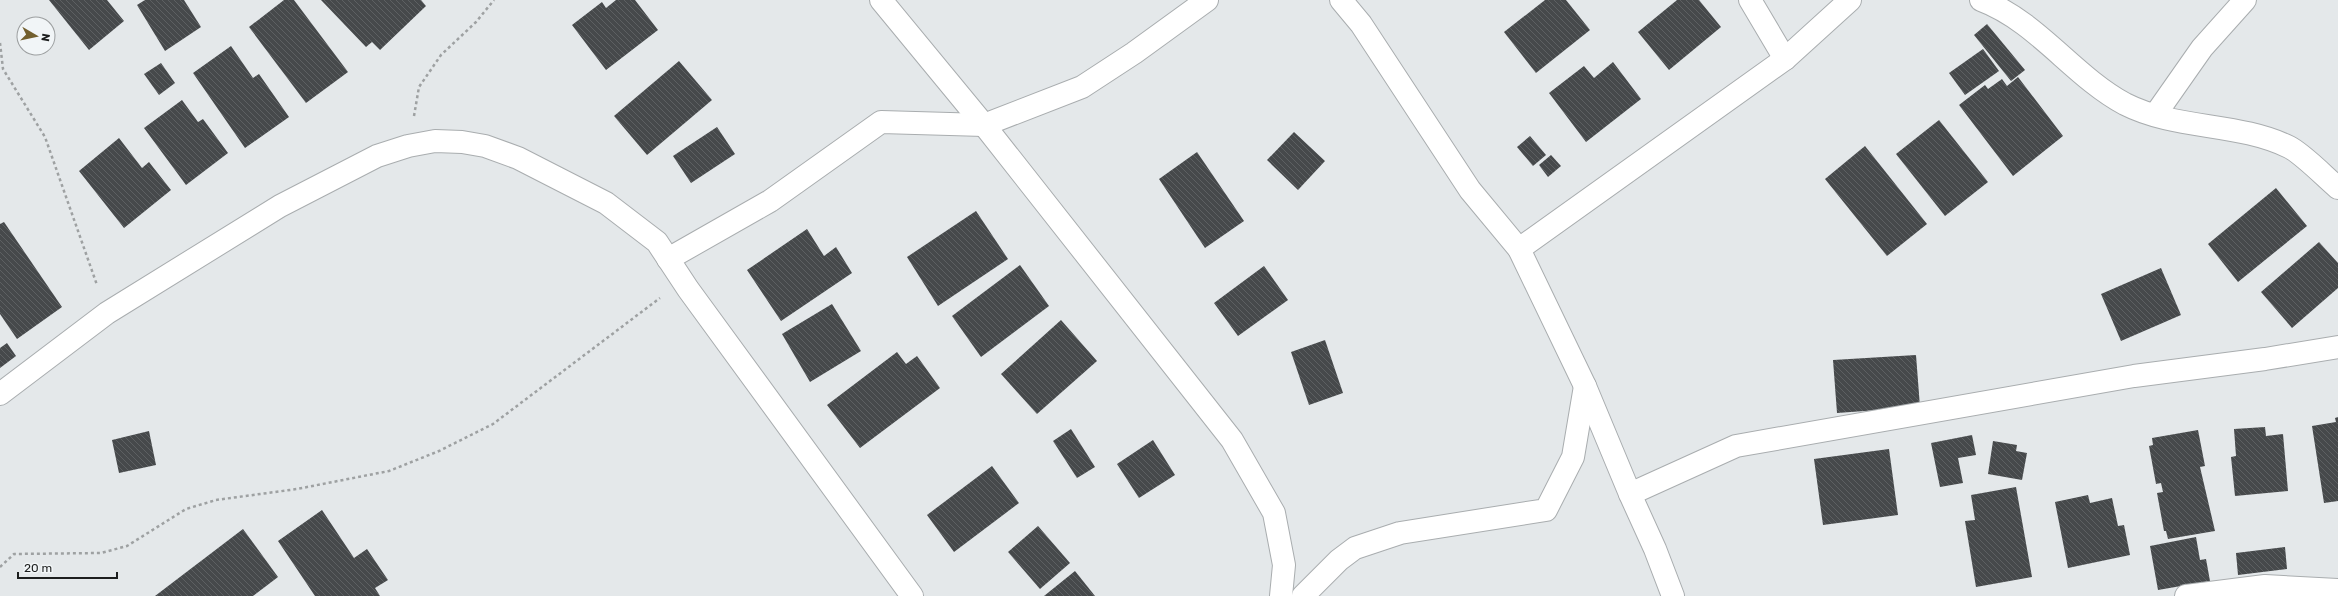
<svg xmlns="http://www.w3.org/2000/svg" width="2338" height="596" viewBox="0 0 2338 596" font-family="Rubik,sans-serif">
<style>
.building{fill:url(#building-back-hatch)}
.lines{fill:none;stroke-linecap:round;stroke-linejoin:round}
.minor-casing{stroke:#a9adaf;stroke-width:24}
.path{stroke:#9ea1a2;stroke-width:2.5;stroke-dasharray:3 3;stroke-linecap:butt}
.minor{stroke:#fff;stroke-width:22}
</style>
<defs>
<pattern id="building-back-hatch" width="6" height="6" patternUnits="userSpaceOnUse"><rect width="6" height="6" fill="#46494b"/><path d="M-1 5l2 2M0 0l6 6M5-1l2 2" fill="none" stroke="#5d6062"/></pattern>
</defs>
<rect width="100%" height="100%" fill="#e4e8ea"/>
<g class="building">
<path d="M 49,0 L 107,0 L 124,21 L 89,50 Z"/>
<path d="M 145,0 L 184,0 L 201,27 L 165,51 L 137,5 Z"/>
<path d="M 284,0 L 294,0 L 348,72 L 306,103 L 249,27 Z"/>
<path d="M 321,0 L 421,0 L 426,6 L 380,50 L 372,42 L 366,47 Z"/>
<path d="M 616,0 L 635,0 L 658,30 L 606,70 L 572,25 L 602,2 L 606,8 Z"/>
<path d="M 1545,0 L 1566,0 L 1590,30 L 1536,73 L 1504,32 Z"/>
<path d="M 1677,0 L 1699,0 L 1721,27 L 1669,70 L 1638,32 Z"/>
<path d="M 1987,24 L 2025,70 L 2011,81 L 1974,35 Z"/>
<path d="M 231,46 L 253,78 L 259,74 L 289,117 L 245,148 L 193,73 Z"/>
<path d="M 1983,49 L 1999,71 L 1965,95 L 1949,73 Z"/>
<path d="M 679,61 L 712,100 L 647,155 L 614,116 Z"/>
<path d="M 1613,62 L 1641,99 L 1586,142 L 1549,93 L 1584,66 L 1594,78 Z"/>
<path d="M 161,63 L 175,83 L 159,95 L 144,74 Z"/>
<path d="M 2018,77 L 2063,136 L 2013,176 L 1959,105 L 1985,85 L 1988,89 L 2002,79 L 2007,86 Z"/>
<path d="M 182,100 L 198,122 L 203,119 L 228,153 L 186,185 L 144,128 Z"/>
<path d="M 1939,120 L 1988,182 L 1945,216 L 1896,154 Z"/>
<path d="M 717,127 L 735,154 L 691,183 L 673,156 Z"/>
<path d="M 1294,132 L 1325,161 L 1298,190 L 1267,160 Z"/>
<path d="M 1530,136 L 1546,155 L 1533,166 L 1517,147 Z"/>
<path d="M 119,138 L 142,168 L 149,162 L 171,190 L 124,228 L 79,171 Z"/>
<path d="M 1865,146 L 1927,224 L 1887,256 L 1825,179 Z"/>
<path d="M 1197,152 L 1244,221 L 1205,248 L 1159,179 Z"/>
<path d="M 1551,155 L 1561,166 L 1548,177 L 1539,165 Z"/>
<path d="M 2276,188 L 2307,226 L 2238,282 L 2208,244 Z"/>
<path d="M 976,211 L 1008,259 L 938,306 L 907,257 Z"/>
<path d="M 4,222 L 62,307 L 17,339 L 0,314 L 0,224 Z"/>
<path d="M 807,229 L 824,256 L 836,247 L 852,273 L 781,321 L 747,270 Z"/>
<path d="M 2319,242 L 2338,263 L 2338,288 L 2292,328 L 2261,292 Z"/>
<path d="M 1020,265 L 1049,306 L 981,357 L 952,316 Z"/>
<path d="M 1264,266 L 1288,300 L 1238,336 L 1214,303 Z"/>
<path d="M 2161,268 L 2181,315 L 2121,341 L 2101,294 Z"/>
<path d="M 832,304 L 861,351 L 810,382 L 782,334 Z"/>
<path d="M 1061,320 L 1097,361 L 1037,414 L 1001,374 Z"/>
<path d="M 1325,340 L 1343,393 L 1309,405 L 1291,352 Z"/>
<path d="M 7,343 L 16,356 L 0,368 L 0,348 Z"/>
<path d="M 897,352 L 906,364 L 917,356 L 940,388 L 860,448 L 827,405 Z"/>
<path d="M 1916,355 L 1920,407 L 1837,413 L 1833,360 Z"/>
<path d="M 2338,417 L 2338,501 L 2324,503 L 2312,426 L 2336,422 L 2335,418 Z"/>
<path d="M 2265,427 L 2266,436 L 2283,434 L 2288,491 L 2235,496 L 2231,457 L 2236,456 L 2234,429 Z"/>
<path d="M 1071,429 L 1095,467 L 1077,478 L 1053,441 Z"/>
<path d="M 2198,430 L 2205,466 L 2200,467 L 2215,531 L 2168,539 L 2166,531 L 2164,531 L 2157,493 L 2163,492 L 2161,483 L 2156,484 L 2149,446 L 2153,445 L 2152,438 Z"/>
<path d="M 149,431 L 156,465 L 119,473 L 112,440 Z"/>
<path d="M 1972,435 L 1976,455 L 1958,458 L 1963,483 L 1940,487 L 1931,443 Z"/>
<path d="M 1153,440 L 1175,475 L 1139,498 L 1117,464 Z"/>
<path d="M 1993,441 L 2017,445 L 2016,451 L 2027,453 L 2022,480 L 1988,474 Z"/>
<path d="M 1889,449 L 1898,515 L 1823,525 L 1814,459 Z"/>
<path d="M 992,466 L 1019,503 L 954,552 L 927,515 Z"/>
<path d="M 2016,487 L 2032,577 L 1976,587 L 1965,521 L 1975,520 L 1971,495 Z"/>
<path d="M 2088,495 L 2090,503 L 2112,498 L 2118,526 L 2124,525 L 2130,555 L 2068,568 L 2055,502 Z"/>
<path d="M 322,510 L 354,558 L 367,549 L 388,580 L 375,588 L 380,596 L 315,596 L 278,541 Z"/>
<path d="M 1038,526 L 1070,563 L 1040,589 L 1008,552 Z"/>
<path d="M 243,529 L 278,577 L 253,596 L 155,596 Z"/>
<path d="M 2196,537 L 2200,560 L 2206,559 L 2210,581 L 2158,590 L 2150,546 Z"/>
<path d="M 2285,547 L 2287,569 L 2238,575 L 2236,553 Z"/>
<path d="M 1075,571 L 1095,596 L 1044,596 Z"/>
</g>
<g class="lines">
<g class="minor-casing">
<g id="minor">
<path d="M 881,0 L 984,125 L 1232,440 L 1274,513 L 1284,565 L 1281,596"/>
<path d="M 1341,0 L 1361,24 L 1470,190 L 1519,249 L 1585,386 L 1630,494 L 1655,549 L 1673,596"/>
<path d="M 1750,0 L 1785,59"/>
<path d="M 1981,0 C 2037,21 2073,76 2125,104 C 2176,130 2238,122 2289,147 C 2303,154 2325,177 2338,188"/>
<path d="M 2155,115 L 2202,48 L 2245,0"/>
<path d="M 1519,249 L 1785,59 L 1850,0"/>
<path d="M 668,259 L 770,201 L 881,122 L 984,125 L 1082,87 L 1134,53 L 1207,0"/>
<path d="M 0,394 L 107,313 L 280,206 L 377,156 L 408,146 L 435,141 L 462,142 L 485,146 L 518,158 L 606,203 L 657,242 L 688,289 L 912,596"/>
<path d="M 1630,494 L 1736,446 L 2134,376 L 2265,359 L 2338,347"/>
<path d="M 1303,596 L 1339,560 L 1355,548 L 1400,533 L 1546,510 L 1573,457 L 1585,386"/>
<path d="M 2186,596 L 2265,586 L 2338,590"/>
</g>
</g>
<g class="path">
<path d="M 0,43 L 3,69 L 45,137 L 97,285"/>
<path d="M 414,116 L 419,87 L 441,55 L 476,22 L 494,0"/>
<path d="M 0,567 L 14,554 L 101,553 L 127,546 L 186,509 L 216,500 L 297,489 L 389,471 L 439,451 L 493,424 L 660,298"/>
</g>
<use href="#minor" class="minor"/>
</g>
<g transform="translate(36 36) rotate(99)"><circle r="19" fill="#f1f5f7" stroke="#9c9fa0"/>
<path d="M0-3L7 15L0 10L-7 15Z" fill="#725f2e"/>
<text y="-6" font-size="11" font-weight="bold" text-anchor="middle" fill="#1c1e1e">N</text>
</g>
<path d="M18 572v6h99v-6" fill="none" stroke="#1c1e1e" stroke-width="2"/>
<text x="24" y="572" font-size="12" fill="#1c1e1e" stroke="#f1f5f7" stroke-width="3" paint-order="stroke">20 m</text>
</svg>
